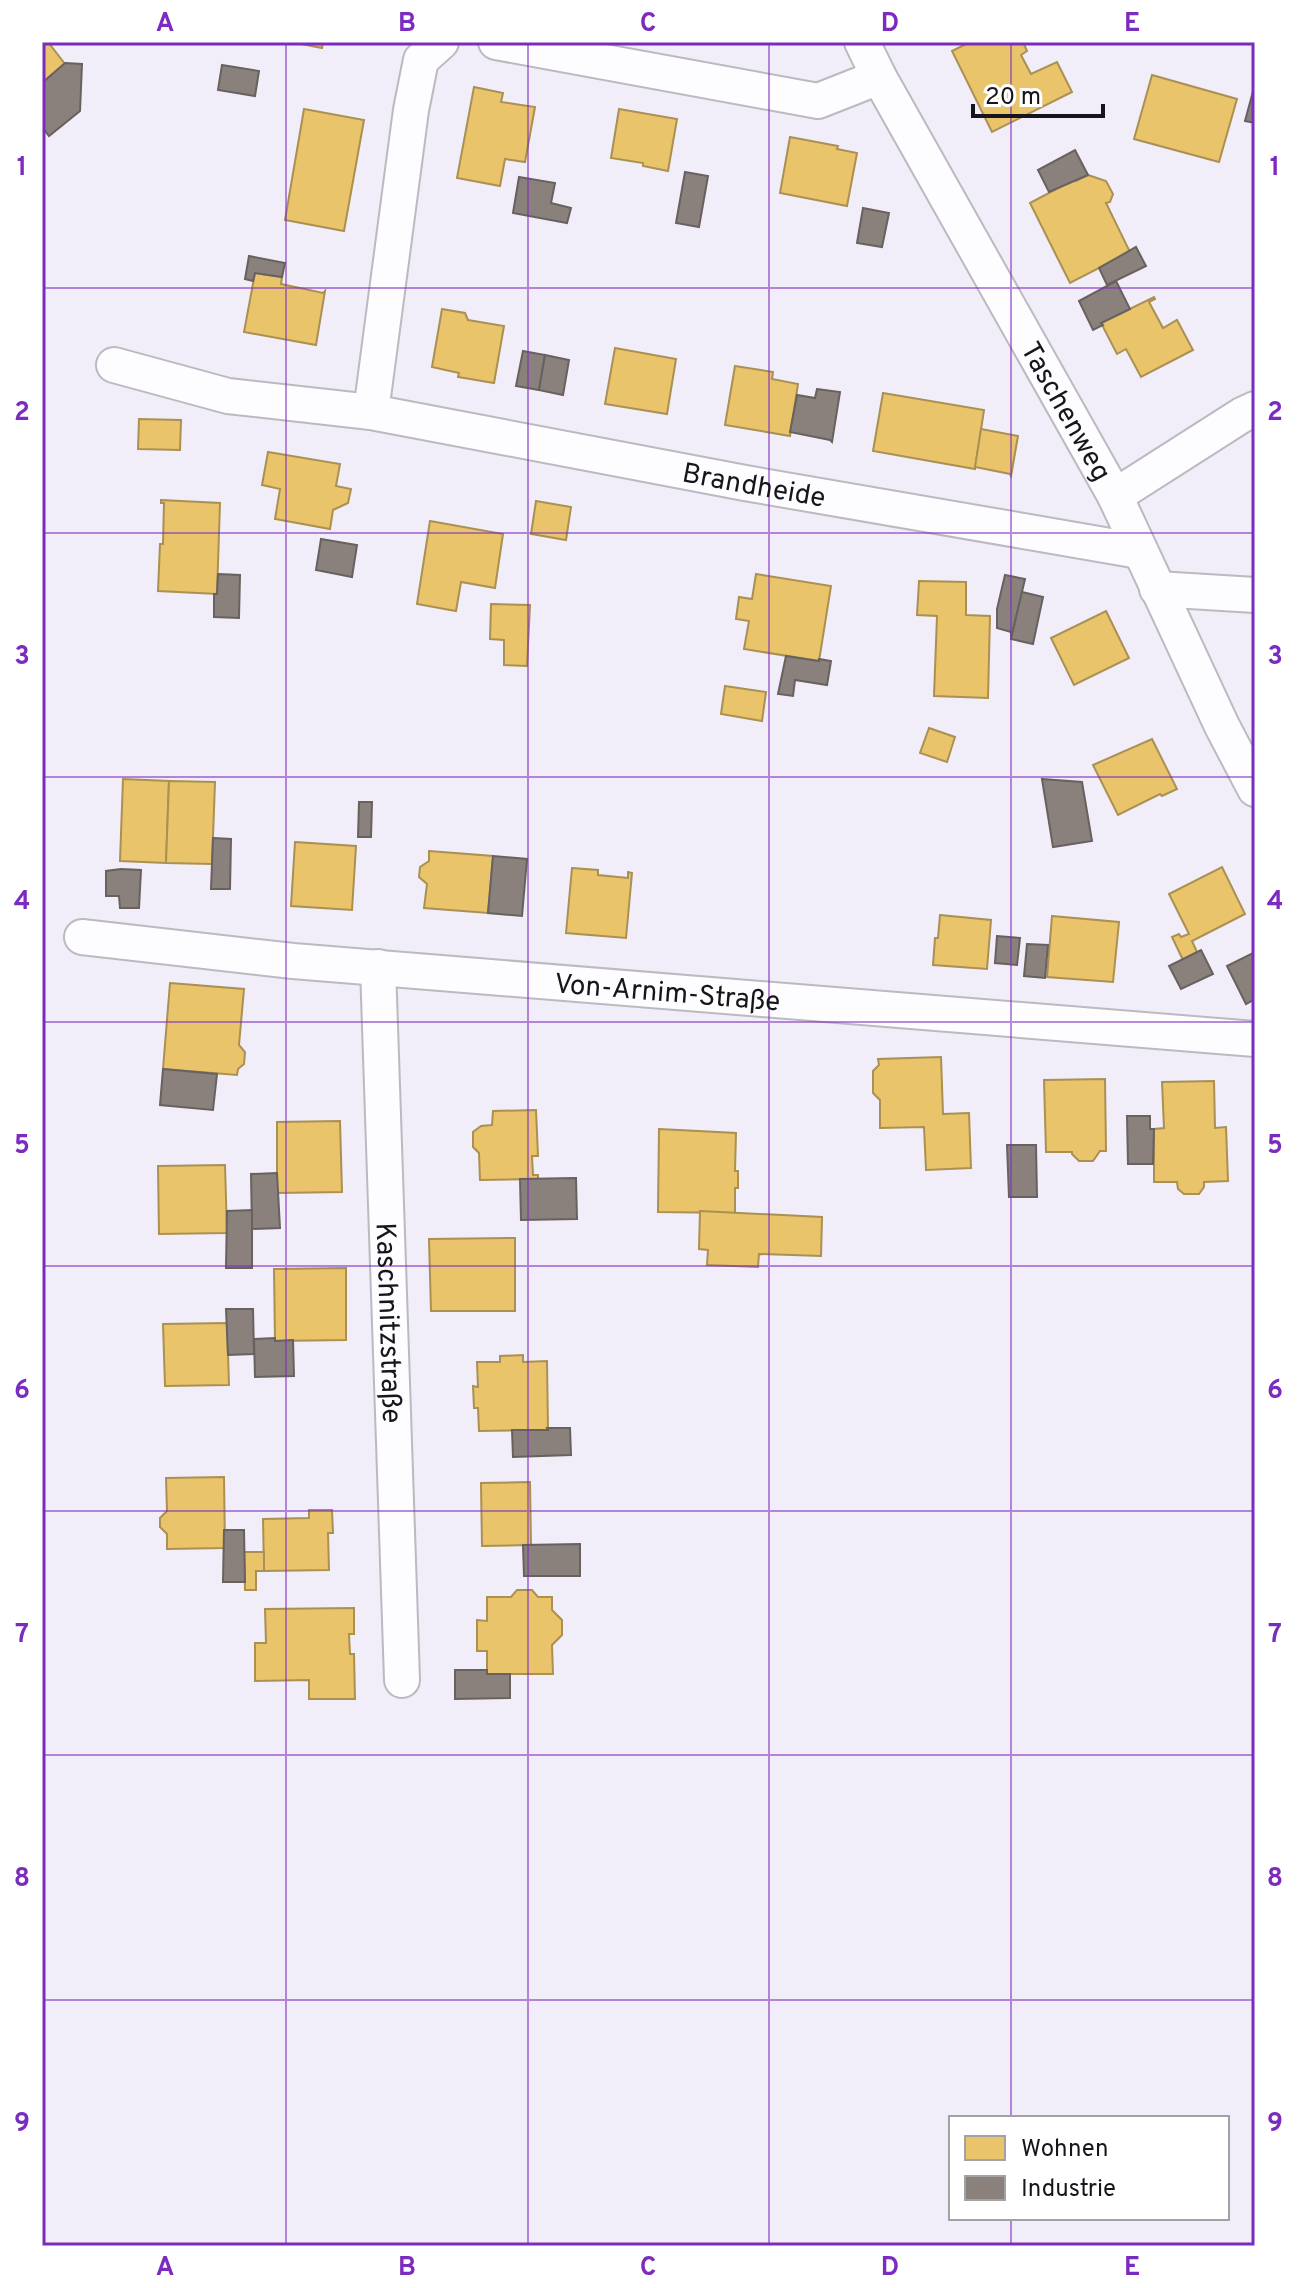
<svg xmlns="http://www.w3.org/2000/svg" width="1297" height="2288" viewBox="0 0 1297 2288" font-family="Overpass,sans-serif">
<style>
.homes{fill:#e9c46a;stroke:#aa9053;stroke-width:2}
.industry{fill:#8a817c;stroke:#68615f;stroke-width:2}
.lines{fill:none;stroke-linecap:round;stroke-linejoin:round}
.minor-casing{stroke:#bcb9c1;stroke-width:38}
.minor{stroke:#fdfcfe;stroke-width:34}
.grid{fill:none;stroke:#7b2cbf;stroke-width:2;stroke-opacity:0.55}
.labels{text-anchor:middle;stroke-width:8;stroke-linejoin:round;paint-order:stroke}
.street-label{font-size:28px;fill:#17151c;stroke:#fff}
.neatline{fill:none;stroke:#7b2cbf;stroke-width:3}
.grid-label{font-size:26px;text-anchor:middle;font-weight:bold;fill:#7b2cbf}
</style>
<rect width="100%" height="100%" fill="#f1edf9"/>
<g class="homes">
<path d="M 42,42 L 48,42 L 65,64 L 42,83 Z"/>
<path d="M 291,42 L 323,42 L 322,48 Z"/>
<path d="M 970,42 L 1023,42 L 1027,51 L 1021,55 L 1031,74 L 1057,62 L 1072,92 L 992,132 L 952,51 Z"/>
<path d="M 1152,75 L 1237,99 L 1219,162 L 1134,139 Z"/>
<path d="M 474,87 L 503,93 L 501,102 L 535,107 L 525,162 L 505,159 L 500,186 L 457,178 Z"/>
<path d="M 304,109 L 364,120 L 344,231 L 285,220 Z"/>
<path d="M 619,109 L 677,119 L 668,171 L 643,166 L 643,163 L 611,158 Z"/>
<path d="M 790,137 L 838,146 L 837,149 L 857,153 L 847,206 L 780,193 Z"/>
<path d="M 1088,175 L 1106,181 L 1113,194 L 1110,202 L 1106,203 L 1130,252 L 1070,283 L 1030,203 L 1075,179 L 1076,181 Z"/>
<path d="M 255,273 L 282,277 L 281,284 L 323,293 L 325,291 L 316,345 L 244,332 Z"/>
<path d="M 1154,297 L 1155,299 L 1149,302 L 1163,328 L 1177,320 L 1193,350 L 1141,377 L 1126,349 L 1117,354 L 1101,323 Z"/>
<path d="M 442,309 L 465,313 L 468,320 L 504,326 L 494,383 L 458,377 L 459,373 L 432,367 Z"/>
<path d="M 615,348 L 676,359 L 667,414 L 605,404 Z"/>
<path d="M 735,366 L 773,372 L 772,379 L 798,384 L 790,436 L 725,425 Z"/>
<path d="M 883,393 L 984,410 L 975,469 L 873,451 Z"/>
<path d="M 139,419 L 181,420 L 180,450 L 138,449 Z"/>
<path d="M 981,429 L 1018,436 L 1011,476 L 1010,474 L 975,467 Z"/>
<path d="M 268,452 L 340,464 L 336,486 L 351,489 L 348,503 L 333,510 L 330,529 L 275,519 L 280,489 L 262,485 Z"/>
<path d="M 161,500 L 220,503 L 217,594 L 158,591 L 160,544 L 163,544 L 164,503 L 161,503 Z"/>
<path d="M 536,501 L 571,507 L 566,540 L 531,534 Z"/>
<path d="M 430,521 L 503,534 L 495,588 L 461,582 L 456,611 L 417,604 Z"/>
<path d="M 756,574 L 831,586 L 819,661 L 744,649 L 749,621 L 736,619 L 739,597 L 752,599 Z"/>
<path d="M 919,581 L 966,582 L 966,615 L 990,616 L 988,698 L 934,696 L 937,616 L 917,615 Z"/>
<path d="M 491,604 L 530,605 L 527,666 L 504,665 L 504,640 L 490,639 Z"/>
<path d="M 1106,611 L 1129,658 L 1074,685 L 1051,638 Z"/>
<path d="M 725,686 L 766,692 L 762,721 L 721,714 Z"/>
<path d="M 929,728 L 955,737 L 947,762 L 920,753 Z"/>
<path d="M 1152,739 L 1177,789 L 1162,796 L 1160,794 L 1118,815 L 1093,765 Z"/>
<path d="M 123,779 L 169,781 L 166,863 L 120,861 Z"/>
<path d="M 169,781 L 215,782 L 212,864 L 166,863 Z"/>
<path d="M 295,842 L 356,846 L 352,910 L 291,906 Z"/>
<path d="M 429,851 L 493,856 L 488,913 L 424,908 L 427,884 L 419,877 L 420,867 L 429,861 Z"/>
<path d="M 1222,867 L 1245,914 L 1192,941 L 1197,952 L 1183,960 L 1172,937 L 1179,934 L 1181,937 L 1189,934 L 1169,894 Z"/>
<path d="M 572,868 L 598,870 L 598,875 L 628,878 L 628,872 L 632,873 L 626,938 L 566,933 Z"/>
<path d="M 940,915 L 991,920 L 987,969 L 933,965 L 935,938 L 938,938 Z"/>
<path d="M 1052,916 L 1119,922 L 1113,982 L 1047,977 Z"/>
<path d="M 170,983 L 244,989 L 239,1045 L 245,1052 L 244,1064 L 238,1069 L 237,1075 L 163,1069 Z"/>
<path d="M 941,1057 L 943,1114 L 969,1113 L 971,1168 L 926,1170 L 924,1127 L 880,1128 L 880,1100 L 873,1093 L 873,1071 L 879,1065 L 878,1059 Z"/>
<path d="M 1105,1079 L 1106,1151 L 1100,1151 L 1093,1161 L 1079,1161 L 1072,1154 L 1072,1152 L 1046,1152 L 1044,1080 Z"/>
<path d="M 1214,1081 L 1215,1128 L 1226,1127 L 1228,1181 L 1204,1182 L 1204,1187 L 1199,1194 L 1184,1194 L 1178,1189 L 1177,1182 L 1154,1182 L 1154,1129 L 1164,1128 L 1162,1082 Z"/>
<path d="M 536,1110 L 538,1156 L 532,1156 L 533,1175 L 538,1175 L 538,1179 L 480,1180 L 479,1153 L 473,1147 L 473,1132 L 481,1126 L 492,1125 L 493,1111 Z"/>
<path d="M 340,1121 L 342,1192 L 277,1193 L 277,1122 Z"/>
<path d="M 659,1129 L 736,1133 L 735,1171 L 738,1171 L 738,1188 L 735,1188 L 735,1213 L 658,1212 Z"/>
<path d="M 225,1165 L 227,1233 L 159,1234 L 158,1166 Z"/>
<path d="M 700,1211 L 822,1217 L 821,1256 L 759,1254 L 758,1267 L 707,1265 L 708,1250 L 699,1249 Z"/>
<path d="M 515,1238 L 515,1311 L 431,1311 L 429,1239 Z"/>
<path d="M 346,1268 L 346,1340 L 275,1341 L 274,1269 Z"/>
<path d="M 227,1323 L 229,1385 L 165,1386 L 163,1324 Z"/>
<path d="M 523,1355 L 523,1362 L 547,1361 L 548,1430 L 479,1431 L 478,1408 L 474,1408 L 473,1386 L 478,1387 L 477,1362 L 500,1362 L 500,1356 Z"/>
<path d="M 224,1477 L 225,1548 L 167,1549 L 167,1534 L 160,1527 L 160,1518 L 167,1511 L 166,1478 Z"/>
<path d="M 530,1482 L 531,1545 L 482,1546 L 481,1483 Z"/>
<path d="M 309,1510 L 332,1510 L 333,1533 L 328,1533 L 329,1570 L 264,1571 L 263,1519 L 309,1518 Z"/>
<path d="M 244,1552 L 264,1552 L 264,1571 L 256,1571 L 256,1590 L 245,1590 Z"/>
<path d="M 517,1590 L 532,1590 L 538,1597 L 552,1597 L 552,1610 L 562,1620 L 562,1635 L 552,1645 L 553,1674 L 487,1674 L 487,1651 L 477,1651 L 477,1620 L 487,1621 L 487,1597 L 511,1597 Z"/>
<path d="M 354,1608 L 354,1634 L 349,1634 L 350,1654 L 354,1654 L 355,1699 L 309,1699 L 309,1680 L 255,1681 L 255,1643 L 266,1643 L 265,1609 Z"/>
</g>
<g class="industry">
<path d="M 65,63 L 82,64 L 80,111 L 49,136 L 42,127 L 42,83 Z"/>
<path d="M 222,65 L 259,71 L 255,96 L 218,90 Z"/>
<path d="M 1255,84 L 1255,123 L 1245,121 Z"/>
<path d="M 1075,150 L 1088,175 L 1049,192 L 1038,170 Z"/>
<path d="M 685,172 L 708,176 L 699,227 L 676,223 Z"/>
<path d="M 519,177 L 555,183 L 551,203 L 571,208 L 567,223 L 513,213 Z"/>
<path d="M 863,208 L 889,213 L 882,247 L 857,243 Z"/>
<path d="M 1136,247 L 1146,266 L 1107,285 L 1099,268 Z"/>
<path d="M 249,256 L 285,263 L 282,277 L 255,273 L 253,281 L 245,279 Z"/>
<path d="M 1116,281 L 1130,309 L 1101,323 L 1103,325 L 1093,330 L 1079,301 Z"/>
<path d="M 523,351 L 545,355 L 539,390 L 516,386 Z"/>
<path d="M 545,355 L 569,360 L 563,395 L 539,390 Z"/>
<path d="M 817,389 L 840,392 L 832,442 L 830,440 L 790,432 L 797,395 L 815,398 Z"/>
<path d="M 321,539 L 357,545 L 352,577 L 316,570 Z"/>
<path d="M 218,574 L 240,575 L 239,618 L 214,617 L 214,594 L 217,594 Z"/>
<path d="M 1005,575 L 1025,579 L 1011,639 L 1011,632 L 997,628 L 997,609 Z"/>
<path d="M 1022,592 L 1043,597 L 1033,644 L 1011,639 Z"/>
<path d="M 786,656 L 819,661 L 819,659 L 831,661 L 827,685 L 795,680 L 793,696 L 778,694 Z"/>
<path d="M 1042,779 L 1082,782 L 1092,841 L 1053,847 Z"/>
<path d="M 359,802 L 372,802 L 371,837 L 358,837 Z"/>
<path d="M 213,838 L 231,839 L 230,889 L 211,889 Z"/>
<path d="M 493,856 L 527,859 L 522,916 L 488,913 Z"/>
<path d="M 121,869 L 141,870 L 139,908 L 120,908 L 119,896 L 106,896 L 106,871 Z"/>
<path d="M 997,936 L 1020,938 L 1017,965 L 995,963 Z"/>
<path d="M 1027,944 L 1048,945 L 1045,978 L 1024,976 Z"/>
<path d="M 1201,950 L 1213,974 L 1181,989 L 1169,966 Z"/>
<path d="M 1255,952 L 1255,999 L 1246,1004 L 1227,966 Z"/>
<path d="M 163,1069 L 217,1074 L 213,1110 L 160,1105 Z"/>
<path d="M 1127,1116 L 1150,1116 L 1150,1129 L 1154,1129 L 1153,1164 L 1128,1164 Z"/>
<path d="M 1007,1145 L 1036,1145 L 1037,1197 L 1009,1197 Z"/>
<path d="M 277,1173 L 280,1228 L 252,1229 L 251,1174 Z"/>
<path d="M 576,1178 L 577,1219 L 521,1220 L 520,1179 Z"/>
<path d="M 252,1210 L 252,1268 L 226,1268 L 227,1211 Z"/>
<path d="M 226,1309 L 253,1309 L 254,1354 L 228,1355 Z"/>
<path d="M 275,1338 L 275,1341 L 293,1340 L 294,1376 L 255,1377 L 254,1339 Z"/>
<path d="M 547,1428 L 570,1428 L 571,1455 L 513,1457 L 512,1430 L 548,1430 Z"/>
<path d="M 224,1530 L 244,1530 L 245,1582 L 223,1582 Z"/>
<path d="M 580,1544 L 580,1576 L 524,1576 L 523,1545 Z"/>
<path d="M 455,1670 L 487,1670 L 487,1674 L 510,1674 L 510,1698 L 455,1699 Z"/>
</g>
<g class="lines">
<g class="minor-casing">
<g id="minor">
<path d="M 496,42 L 818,101 L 879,77"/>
<path id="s1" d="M 862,42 L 879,77 L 1115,496 L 1222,726 L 1255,789"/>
<path id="s2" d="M 114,365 L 228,396 L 371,412 L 745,483 L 1139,551"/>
<path d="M 371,412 L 411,110 L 421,60 L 441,42"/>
<path d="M 1115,496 L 1242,415 L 1255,409"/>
<path d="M 1157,589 L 1255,595"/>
<path id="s3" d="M 82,937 L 293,961 L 1255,1039"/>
<path id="s4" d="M 378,967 L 402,1680"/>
</g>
</g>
<use href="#minor" class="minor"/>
</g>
<path class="grid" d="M 286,42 L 286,2246M 528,42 L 528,2246M 769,42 L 769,2246M 1011,42 L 1011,2118M 42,288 L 1255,288M 42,533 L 1255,533M 42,777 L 1255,777M 42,1022 L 1255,1022M 42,1266 L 1255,1266M 42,1511 L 1255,1511M 42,1755 L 1255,1755M 42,2000 L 1255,2000M 1011,2218 L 1011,2246"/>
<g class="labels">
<g class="street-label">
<text dy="10" stroke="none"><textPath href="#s1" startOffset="422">Taschenweg</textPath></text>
<text dy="10" stroke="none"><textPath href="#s2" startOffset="652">Brandheide</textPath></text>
<text dy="10" stroke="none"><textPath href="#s3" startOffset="588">Von-Arnim-Straße</textPath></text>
<text dy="10" stroke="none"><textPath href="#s4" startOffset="356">Kaschnitzstraße</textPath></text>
</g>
</g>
<rect width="1297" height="2288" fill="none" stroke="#ffffff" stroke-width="88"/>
<rect x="949" y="2116" width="280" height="104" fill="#ffffff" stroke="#a2a1a4" stroke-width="2"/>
<rect x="965" y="2136" width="40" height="24" fill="#e9c46a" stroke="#a2a1a4" stroke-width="2"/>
<text x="1021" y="2156" font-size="24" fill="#17151c">Wohnen</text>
<rect x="965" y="2176" width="40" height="24" fill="#8a817c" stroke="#a2a1a4" stroke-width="2"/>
<text x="1021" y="2196" font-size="24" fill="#17151c">Industrie</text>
<path d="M973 104v12h130v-12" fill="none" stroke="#17151c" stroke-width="4"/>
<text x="985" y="104" font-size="24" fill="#17151c" stroke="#ffffff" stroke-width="6" paint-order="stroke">20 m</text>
<rect x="44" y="44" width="1209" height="2200" class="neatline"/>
<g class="grid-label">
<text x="165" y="31">A</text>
<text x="407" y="31">B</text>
<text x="648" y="31">C</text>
<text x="890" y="31">D</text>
<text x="1132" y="31">E</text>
<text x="22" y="175">1</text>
<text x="1275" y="175">1</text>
<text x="22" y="420">2</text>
<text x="1275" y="420">2</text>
<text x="22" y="664">3</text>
<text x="1275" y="664">3</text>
<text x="22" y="909">4</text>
<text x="1275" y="909">4</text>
<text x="22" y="1153">5</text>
<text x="1275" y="1153">5</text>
<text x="22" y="1398">6</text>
<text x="1275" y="1398">6</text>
<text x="22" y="1642">7</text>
<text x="1275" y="1642">7</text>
<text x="22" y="1886">8</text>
<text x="1275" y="1886">8</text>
<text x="22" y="2131">9</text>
<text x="1275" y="2131">9</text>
<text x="165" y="2275">A</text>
<text x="407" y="2275">B</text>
<text x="648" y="2275">C</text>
<text x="890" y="2275">D</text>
<text x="1132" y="2275">E</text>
</g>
</svg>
